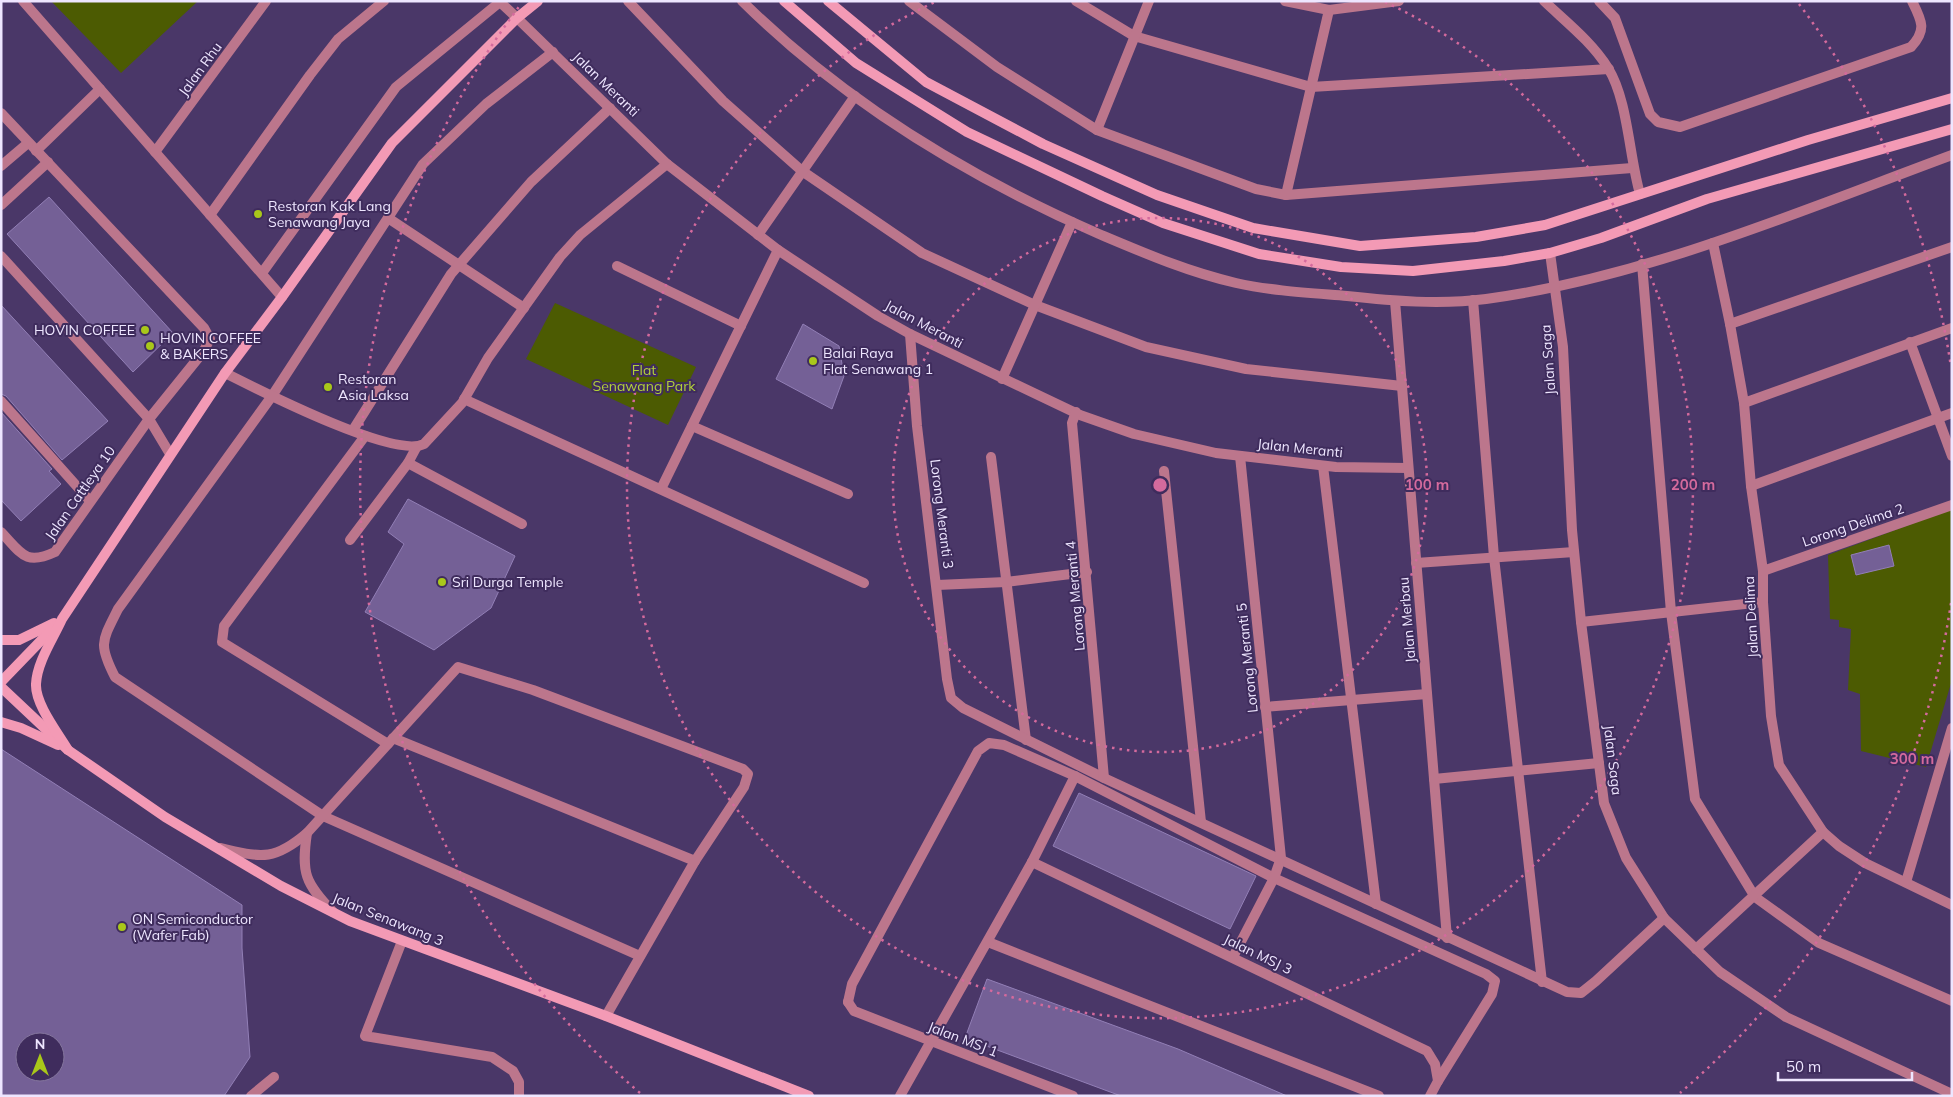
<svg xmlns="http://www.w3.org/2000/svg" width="1953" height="1097" viewBox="0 0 1953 1097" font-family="Mulish,sans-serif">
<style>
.green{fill:#4c5b02}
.building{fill:#746096;stroke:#927fb6;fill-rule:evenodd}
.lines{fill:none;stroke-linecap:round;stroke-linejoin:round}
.lane{stroke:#bc768c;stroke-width:10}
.street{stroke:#bc768c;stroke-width:10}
.secondary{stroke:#f39ab5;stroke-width:10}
.ring{fill:none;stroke:#d46a9d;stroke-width:2.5;stroke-dasharray:2.5 5}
.poi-dot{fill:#a9c71a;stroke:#3f2c5d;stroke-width:2}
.labels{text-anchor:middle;stroke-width:4;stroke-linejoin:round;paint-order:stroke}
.street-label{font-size:14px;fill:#eee6ff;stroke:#3f2c5d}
.poi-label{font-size:14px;fill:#eee6ff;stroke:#3f2c5d;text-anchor:start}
.park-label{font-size:14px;fill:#b2d03a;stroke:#3f2c5d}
.centre{fill:#d46a9d;stroke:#3f2c5d;stroke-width:2.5}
.ring-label{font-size:15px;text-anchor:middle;font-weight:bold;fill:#d46a9d;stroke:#3f2c5d;stroke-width:4;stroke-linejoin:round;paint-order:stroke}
</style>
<rect width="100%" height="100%" fill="#4a3768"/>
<g class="green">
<path d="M 51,1 L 198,1 L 121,73 Z"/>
<path d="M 555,303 L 696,367 L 668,425 L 526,359 Z"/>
<path d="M 1952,509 L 1952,680 L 1926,767 L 1861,751 L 1860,694 L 1848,690 L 1851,629 L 1839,627 L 1839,620 L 1830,619 L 1828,555 Z"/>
</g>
<g class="building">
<path d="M 49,197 L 173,333 L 133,372 L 7,234 Z"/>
<path d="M 1,305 L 108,421 L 62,460 L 6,396 L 1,394 Z"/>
<path d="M 803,324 L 839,346 L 844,376 L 832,409 L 776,379 Z"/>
<path d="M 1,412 L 52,469 L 49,471 L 61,484 L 21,521 L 1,500 Z"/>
<path d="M 408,499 L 515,556 L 491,608 L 434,650 L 365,612 L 404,544 L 388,532 Z"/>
<path d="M 1889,545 L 1894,566 L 1856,575 L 1851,555 Z"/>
<path d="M 1,749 L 242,905 L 242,948 L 250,1057 L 224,1096 L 1,1096 ZM 25,1042 L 55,1042 L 55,1072 L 25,1072 Z"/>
<path d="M 1079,793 L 1256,876 L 1230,929 L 1053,846 Z"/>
<path d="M 987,979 L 1178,1049 L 1287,1096 L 1121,1096 L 965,1038 Z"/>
</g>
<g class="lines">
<g class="lane">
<path d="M 499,1 L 517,18"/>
<path d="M 628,1 L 723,101 L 802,171 L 922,253 L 1035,305 L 1146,347 L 1246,369 L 1402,386"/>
<path d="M 1076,1 L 1134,36 L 1311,87 L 1609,69"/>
<path d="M 1599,1 L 1615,18 L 1650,114 L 1658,122 L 1680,127 L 1911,47 C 1927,30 1922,21 1912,1"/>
<path d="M 1097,130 L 1149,1"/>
<path d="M 1286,195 L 1329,10"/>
<path d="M 210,215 L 310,75 L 338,39 L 384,1"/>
<path d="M 388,218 L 524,308"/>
<path d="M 1642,264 L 1671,612 L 1695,799 L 1755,897 L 1819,943 L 1952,1001"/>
<path d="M 617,266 L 741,326"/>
<path d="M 262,273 L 396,87 L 500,2"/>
<path d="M 1473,300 L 1494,557 L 1542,982"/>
<path d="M 1730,324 L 1952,247"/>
<path d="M 1910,342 L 1952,456"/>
<path d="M 464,399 L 864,583"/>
<path d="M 1,401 L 90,501"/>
<path d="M 692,426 L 848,494"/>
<path d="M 353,430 L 451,274 L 531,182 L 610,108"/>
<path d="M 365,436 L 224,626 L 222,642 L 388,744"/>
<path d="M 991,457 L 1026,740"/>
<path d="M 408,463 L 522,524"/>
<path d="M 1323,466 L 1376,904"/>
<path d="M 1164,471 L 1201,822"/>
<path d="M 1751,486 L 1952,413"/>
<path d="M 661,489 L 778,250"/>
<path d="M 350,540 L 408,463 L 416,448"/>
<path d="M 1416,563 L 1574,552"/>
<path d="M 937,585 L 1006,582 L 1087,572"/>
<path d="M 1581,622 L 1763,602"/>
<path d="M 1265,707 L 1427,694"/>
<path d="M 1434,779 L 1599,763"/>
<path d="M 402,941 L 365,1036 L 492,1057 L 513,1071 L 519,1082 L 519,1096"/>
<path d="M 1696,949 L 1823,832"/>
<path d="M 848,1002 L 852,984 L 978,751 L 989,743 L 1004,745 L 1075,776 L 1274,878 L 1486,974 L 1495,981 L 1492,994 L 1438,1081"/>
<path d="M 251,1096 L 274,1077"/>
</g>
<g class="street">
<path d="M 23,1 L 282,297"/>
<path d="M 742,1 C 844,102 968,177 1099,234 C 1144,253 1188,272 1236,283 C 1272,291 1311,293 1347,296 C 1393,301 1440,305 1486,299 C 1647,277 1800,211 1952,155"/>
<path d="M 909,1 L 997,67 L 1097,130 L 1256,189 L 1286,195 L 1632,168"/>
<path d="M 1285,1 L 1329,10 L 1399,1"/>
<path d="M 1544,1 C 1566,22 1592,42 1608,68 C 1628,100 1629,156 1640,194"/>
<path d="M 517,18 L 667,164 L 778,250 L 878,316 L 910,334 L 1080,415 L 1134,434 L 1216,453 L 1336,467 L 1408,468"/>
<path d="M 553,52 L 486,104 L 423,164 L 272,396 L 118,609 C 102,641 98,644 115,677 L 323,816 L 640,956"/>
<path d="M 1,113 L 204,328 L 210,339 L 203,352 L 149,419 L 55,552 C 25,566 21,553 1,532"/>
<path d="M 36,151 L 100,89"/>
<path d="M 155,152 L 266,1"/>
<path d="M 1,166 L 28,143"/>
<path d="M 1,205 L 48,162"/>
<path d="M 758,235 L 855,96"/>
<path d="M 1713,243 L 1730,324 L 1744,403 L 1751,486 L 1763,571 L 1763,602 L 1771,716 L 1779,765 L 1823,832 L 1839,846 L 1865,863 L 1952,905"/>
<path d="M 1550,253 L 1563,347 L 1572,530 L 1581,622 L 1604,803 L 1626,858 L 1664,918 L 1720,972 L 1786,1017 L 1952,1094"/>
<path d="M 1,256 L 149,419 L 170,454"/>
<path d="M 1395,301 L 1447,938"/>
<path d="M 910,334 L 917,426 L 947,679 L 951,698 L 963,708 L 1104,778 L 1567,992 L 1581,993 L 1596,981 L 1664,918"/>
<path d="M 225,373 C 259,390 394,459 424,444 L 462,403 L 488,358 L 560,257 L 580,235 L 667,164"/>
<path d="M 1002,379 L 1072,222"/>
<path d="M 1744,403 L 1952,328"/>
<path d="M 1076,412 L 1072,423 L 1104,778"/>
<path d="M 1763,571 L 1952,505"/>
<path d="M 393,738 L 695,861"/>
<path d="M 307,833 C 301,873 305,883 333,912"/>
<path d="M 220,848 C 261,857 273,862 307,833 L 458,667 L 533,690 L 743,769 L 748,774 L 744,787 L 695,861 L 606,1016"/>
<path d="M 1032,862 L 1427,1051 L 1435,1064 L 1438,1081 L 1430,1096"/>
<path d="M 1906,882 L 1952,728"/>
<path d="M 988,942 L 1379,1096"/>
<path d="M 1233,957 L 1274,878 L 1281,858 L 1240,456"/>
<path d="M 848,1002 L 854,1011 L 1073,1096"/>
<path d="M 900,1096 L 1032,862 L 1075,776"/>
</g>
<g class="secondary">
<path d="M 784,1 L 856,63 L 967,132 L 1102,196 L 1163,223 L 1259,254 L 1341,267 L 1413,271 L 1504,261 L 1550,253 L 1601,238 L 1707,199 L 1952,129"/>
<path d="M 828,1 L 926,82 L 1043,144 L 1157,195 L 1253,228 L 1360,246 L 1476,237 L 1545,225 L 1808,140 L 1952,98"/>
<path d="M 1,640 L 19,640 L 54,623"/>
<path d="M 1,682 L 56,625"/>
<path d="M 1,687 L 68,750 L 165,817 L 281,886 L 350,921 L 606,1016 L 809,1096"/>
<path d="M 1,722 L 21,728 L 58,745"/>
<path d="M 68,750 C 58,733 35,704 36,684 C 37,662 53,639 62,619 L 225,373 L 282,297 L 392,143 L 517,18 L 538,1"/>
</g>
</g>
<g class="ring">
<circle cx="1160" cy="485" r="267"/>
<path d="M1385 2A533 533 0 1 1 935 2"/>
<path d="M1951 603A800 800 0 0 1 1680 1093M640 1093A800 800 0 0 1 521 4M1799 4A800 800 0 0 1 1951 367"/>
</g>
<g class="poi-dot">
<circle cx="258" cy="214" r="5"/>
<circle cx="145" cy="330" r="5"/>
<circle cx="150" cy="346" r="5"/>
<circle cx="813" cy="361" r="5"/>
<circle cx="328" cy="387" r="5"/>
<circle cx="442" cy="582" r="5"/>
<circle cx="122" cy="927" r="5"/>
</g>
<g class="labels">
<g class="street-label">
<text transform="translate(200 69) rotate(-54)" y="5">Jalan Rhu</text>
<text transform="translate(606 84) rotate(44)" y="5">Jalan Meranti</text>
<text transform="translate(924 324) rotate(28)" y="5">Jalan Meranti</text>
<text transform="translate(1548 360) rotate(-94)" y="5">Jalan Saga</text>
<text transform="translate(1300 448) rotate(6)" y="5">Jalan Meranti</text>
<text transform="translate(80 493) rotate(-55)" y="5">Jalan Cattleya 10</text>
<text transform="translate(942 514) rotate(83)" y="5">Lorong Meranti 3</text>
<text transform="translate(1853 525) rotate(-19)" y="5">Lorong Delima 2</text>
<text transform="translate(1075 596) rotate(-95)" y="5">Lorong Meranti 4</text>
<text transform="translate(1751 617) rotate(-93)" y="5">Jalan Delima</text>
<text transform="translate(1407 620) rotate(-95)" y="5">Jalan Merbau</text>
<text transform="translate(1247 658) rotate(-96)" y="5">Lorong Meranti 5</text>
<text transform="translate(1613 760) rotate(83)" y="5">Jalan Saga</text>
<text transform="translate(388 919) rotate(22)" y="5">Jalan Senawang 3</text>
<text transform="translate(1258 954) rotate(26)" y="5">Jalan MSJ 3</text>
<text transform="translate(963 1039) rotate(21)" y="5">Jalan MSJ 1</text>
</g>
<g class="poi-label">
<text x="268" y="211">Restoran Kak Lang<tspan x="268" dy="16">Senawang Jaya</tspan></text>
<text x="135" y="335" text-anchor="end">HOVIN COFFEE</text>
<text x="160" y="343">HOVIN COFFEE<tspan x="160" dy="16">&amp; BAKERS</tspan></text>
<text x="823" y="358">Balai Raya<tspan x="823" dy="16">Flat Senawang 1</tspan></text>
<text x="338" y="384">Restoran<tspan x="338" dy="16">Asia Laksa</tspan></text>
<text x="452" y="587">Sri Durga Temple</text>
<text x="132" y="924">ON Semiconductor<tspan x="132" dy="16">(Wafer Fab)</tspan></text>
</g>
<g class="park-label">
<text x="644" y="375">Flat<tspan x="644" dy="16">Senawang Park</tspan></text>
</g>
</g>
<circle cx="1160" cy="485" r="8" class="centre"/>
<g class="ring-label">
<text x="1427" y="490">100 m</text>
<text x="1693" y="490">200 m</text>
<text x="1912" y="764">300 m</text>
</g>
<rect width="1953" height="1097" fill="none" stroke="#eee6ff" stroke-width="5"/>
<g transform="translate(40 1057)"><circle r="24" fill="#3f2c5d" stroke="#85769e"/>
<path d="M0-4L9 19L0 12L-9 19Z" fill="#a9c71a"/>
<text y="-8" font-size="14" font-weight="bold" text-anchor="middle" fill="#eee6ff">N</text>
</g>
<path d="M1778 1072v8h134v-8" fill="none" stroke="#eee6ff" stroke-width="2.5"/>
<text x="1786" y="1072" font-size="15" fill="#eee6ff" stroke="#3f2c5d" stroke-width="4" paint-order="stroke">50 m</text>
</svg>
